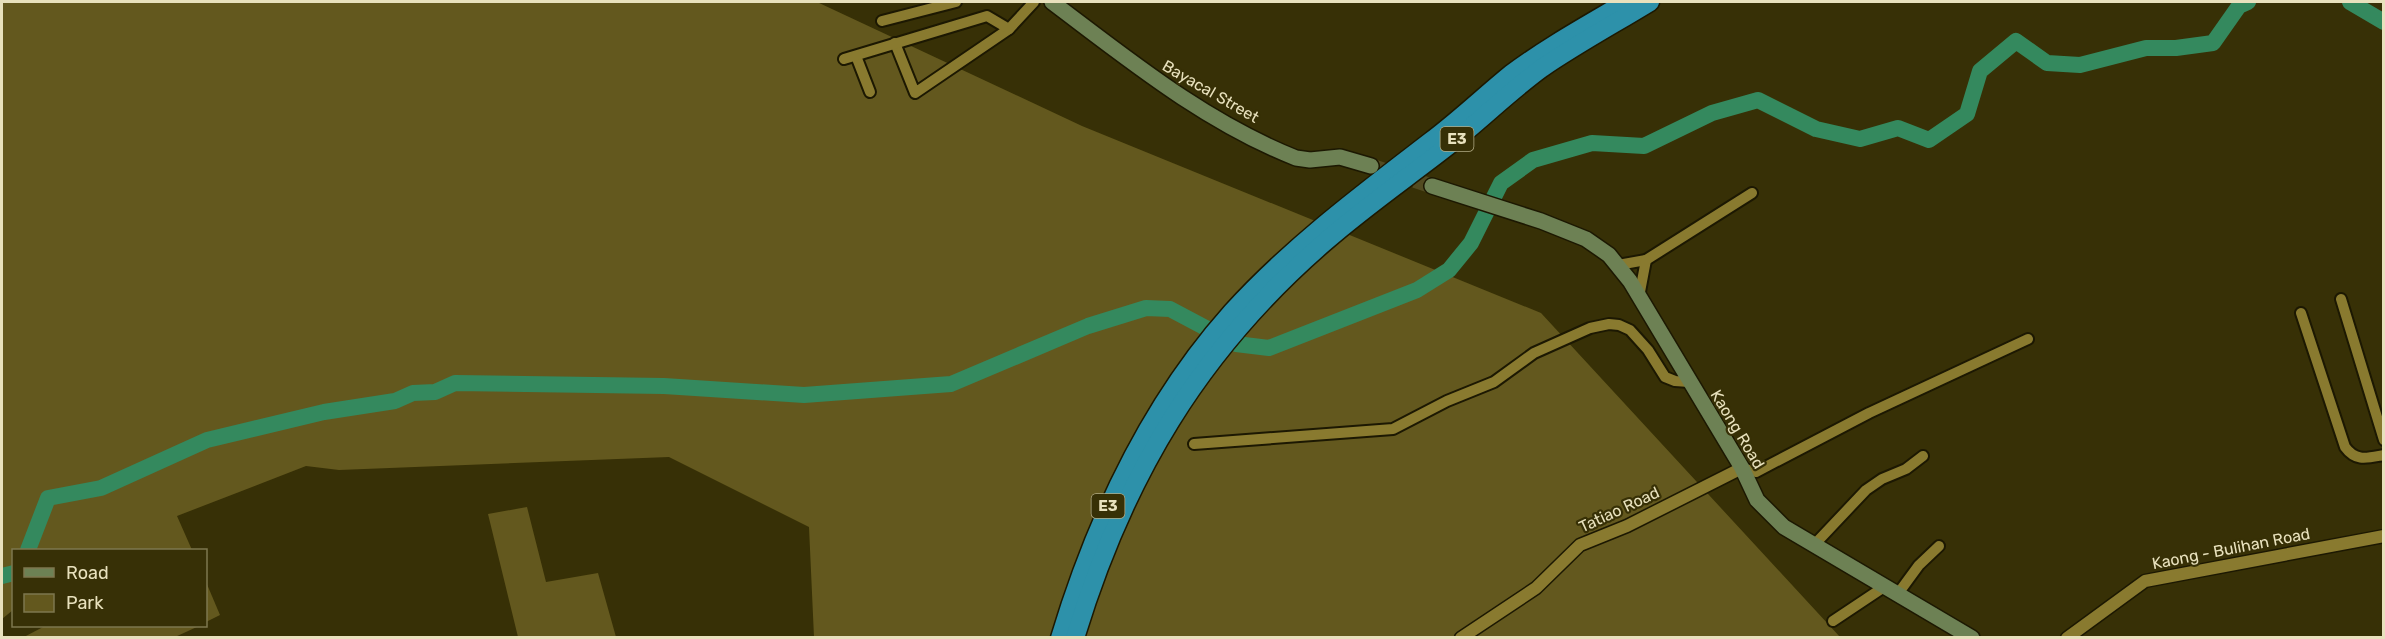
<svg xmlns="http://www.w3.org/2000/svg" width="2385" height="639" viewBox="0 0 2385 639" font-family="Rubik,sans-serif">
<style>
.green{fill:#63581e}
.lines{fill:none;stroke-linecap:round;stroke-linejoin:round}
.river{stroke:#34895e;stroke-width:16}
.secondary-tunnel{stroke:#524b21;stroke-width:15;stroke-dasharray:15 8;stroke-linecap:butt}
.minor-casing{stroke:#1c1802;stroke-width:14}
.tertiary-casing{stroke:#1c1802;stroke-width:15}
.secondary-casing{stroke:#1c1802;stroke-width:18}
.motorway-casing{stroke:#1c1802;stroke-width:21}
.minor{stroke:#897a2f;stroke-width:10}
.tertiary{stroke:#897a2f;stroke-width:12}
.secondary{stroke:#6d8154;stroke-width:15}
.motorway{stroke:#2d91aa;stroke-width:18}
.labels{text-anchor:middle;stroke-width:4.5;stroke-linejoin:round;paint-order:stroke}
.shield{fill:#373006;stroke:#b3ac86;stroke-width:1.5}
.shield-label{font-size:15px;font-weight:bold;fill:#e8e1bd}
.street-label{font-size:16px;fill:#e8e1bd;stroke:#373006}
</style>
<rect width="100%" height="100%" fill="#373006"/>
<g class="green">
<path d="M 2,2 L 817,2 L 1082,126 L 1541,313 L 1840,637 L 814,637 L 809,527 L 669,457 L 339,470 L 306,466 L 177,516 L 192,550 L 14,550 L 13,610 L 2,619 Z"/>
<path d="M 527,507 L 546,582 L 598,573 L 616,637 L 518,637 L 488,514 Z"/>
<path d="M 206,582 L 220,615 L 206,622 Z"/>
<path d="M 45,626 L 199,626 L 175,637 L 24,637 Z"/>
</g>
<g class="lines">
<g class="river">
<path d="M 2350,2 L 2384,22"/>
<path d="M 28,550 L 48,498 L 101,488 L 207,440 L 324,412 L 395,401 L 413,393 L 435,392 L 455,383 L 664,386 L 804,395 L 951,384 L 1088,326 L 1146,308 L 1170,309 L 1236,344 L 1269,348 L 1417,290 L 1449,270 L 1471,243 L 1501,183 L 1533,160 L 1592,143 L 1644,146 L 1712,113 L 1758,100 L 1816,129 L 1860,139 L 1898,128 L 1929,140 L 1967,114 L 1980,71 L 2016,41 L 2047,63 L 2080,65 L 2146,48 L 2176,48 L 2213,43 L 2239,6 L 2248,2"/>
<path d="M 2,576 L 14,573"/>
</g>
<path class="secondary-tunnel" d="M 1371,166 L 1432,186"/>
<g class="minor-casing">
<g id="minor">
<path d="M 882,21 L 956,2"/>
<path d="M 895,43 L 915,93 L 1009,29"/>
<path d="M 856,56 L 870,92"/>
<path d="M 844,59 L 987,16 L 1009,29 L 1034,2"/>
<path d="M 1618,265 L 1646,260 L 1752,193"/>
<path d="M 1639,297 L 1646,260"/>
<path d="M 2341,299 L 2384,440"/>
<path d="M 2301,313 L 2345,447 C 2356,462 2367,458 2384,455"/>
<path d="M 1194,444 L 1393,429 L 1447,401 L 1494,382 L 1534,353 L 1590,328 L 1609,324 L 1619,325 L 1630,330 L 1648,350 L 1665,377 L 1675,381 L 1689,382"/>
<path d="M 1742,468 L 1756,472 L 1869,413 L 2028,339"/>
<path d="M 1814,545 L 1866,490 L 1882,479 L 1906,469 L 1923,456"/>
<path d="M 1897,595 L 1919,565 L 1939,546"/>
<path d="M 1833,621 L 1884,587"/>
</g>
</g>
<g class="tertiary-casing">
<g id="tertiary">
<path d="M 1461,638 L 1536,588 L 1580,545 L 1627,526 L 1742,468"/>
<path d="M 2067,638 L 2145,581 L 2384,536"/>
</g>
</g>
<g class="secondary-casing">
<g id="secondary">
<path d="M 1052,2 C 1129,60 1205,122 1296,158 L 1310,160 L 1340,157 L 1371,166"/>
<path d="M 1432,186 L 1541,221 L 1586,239 L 1609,255 L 1630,281 L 1742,468 L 1757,500 L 1784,527 L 1972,638"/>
</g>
</g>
<g class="motorway-casing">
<g id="motorway">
<path d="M 1060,638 C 1096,519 1149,405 1232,312 C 1291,247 1362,194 1431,141 C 1459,120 1484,96 1511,74 C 1547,47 1587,25 1626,2"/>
<path d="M 1075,638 C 1124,477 1198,351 1326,241 C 1365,207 1407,178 1448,146 C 1480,121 1509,92 1542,68 C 1577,44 1614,24 1650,2"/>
</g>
</g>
<use href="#minor" class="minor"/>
<use href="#tertiary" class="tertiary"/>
<use href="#secondary" class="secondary"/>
<use href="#motorway" class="motorway"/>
</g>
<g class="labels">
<g class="shield">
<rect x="1440.5" y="127" width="33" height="24" rx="4.5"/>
<rect x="1091.5" y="494" width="33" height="24" rx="4.5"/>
</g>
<g class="shield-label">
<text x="1457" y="144">E3</text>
<text x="1108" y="511">E3</text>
</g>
<g class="street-label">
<text transform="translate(1211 91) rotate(30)" y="6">Bayacal Street</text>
<text transform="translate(1738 429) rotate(59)" y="6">Kaong Road</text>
<text transform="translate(1619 509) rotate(-25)" y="6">Tatiao Road</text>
<text transform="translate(2231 548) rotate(-11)" y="6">Kaong - Bulihan Road</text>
</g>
</g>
<rect width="2385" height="639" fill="none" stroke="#e8e1bd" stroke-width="6"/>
<rect x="12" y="549" width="195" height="78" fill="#373006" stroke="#7e774f" stroke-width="1.5"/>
<rect x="24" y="568" width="30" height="9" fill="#6d8154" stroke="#7e774f" stroke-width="1.5"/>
<text x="66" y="579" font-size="18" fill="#e8e1bd">Road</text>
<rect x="24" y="594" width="30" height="18" fill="#63581e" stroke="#7e774f" stroke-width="1.5"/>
<text x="66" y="609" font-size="18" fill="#e8e1bd">Park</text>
</svg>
